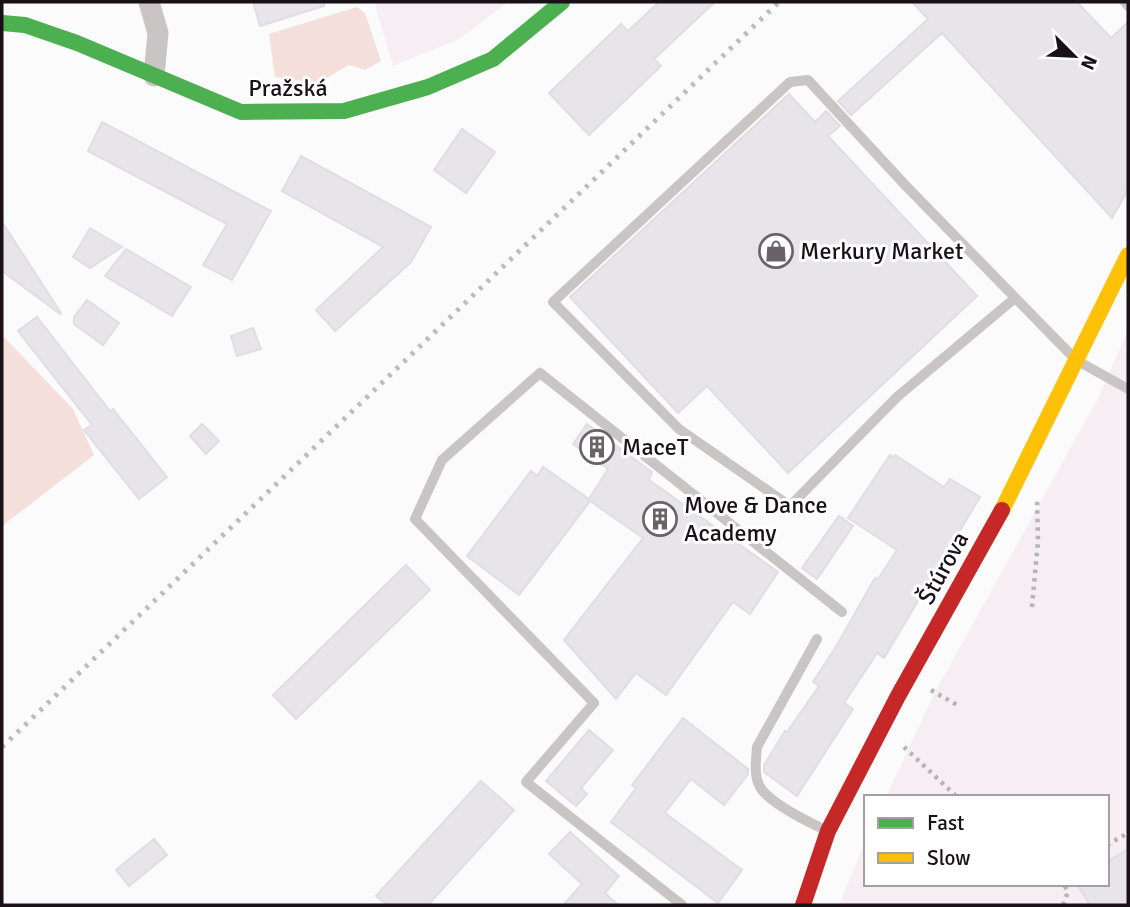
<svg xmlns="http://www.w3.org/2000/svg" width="1130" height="907" viewBox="0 0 1130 907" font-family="Signika,sans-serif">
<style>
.built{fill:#f7eef4}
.green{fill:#f4dfdb}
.building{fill:#e7e4ea;stroke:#e1dde3;stroke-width:2}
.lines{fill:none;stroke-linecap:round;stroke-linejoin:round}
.path{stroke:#b7b4b4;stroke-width:4.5;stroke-dasharray:3.5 5;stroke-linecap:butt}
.lane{stroke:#cac5c5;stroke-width:10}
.street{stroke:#cac5c5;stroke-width:21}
.fast{stroke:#4caf50;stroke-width:16}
.slow{stroke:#ffc107;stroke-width:16}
.jam{stroke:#c62828;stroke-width:16}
.rail{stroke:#bfbbbc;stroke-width:5;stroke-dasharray:3.5 7;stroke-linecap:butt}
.labels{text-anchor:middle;stroke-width:6;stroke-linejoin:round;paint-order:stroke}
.street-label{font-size:24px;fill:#1a1017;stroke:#fff}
.poi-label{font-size:24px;fill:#1a1017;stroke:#fff;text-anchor:start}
</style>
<rect width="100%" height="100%" fill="#fbfbfb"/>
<g class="built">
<path d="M 374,2 L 508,2 L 459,39 L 393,66 Z"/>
<path d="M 1128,330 L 1128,905 L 839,905 L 866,839 L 866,884 L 1107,884 L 1107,797 L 886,797 L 935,692 L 1097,400 Z"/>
</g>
<g class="green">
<path d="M 357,7 L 365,13 L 381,61 L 365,70 L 349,65 L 318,83 L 275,77 L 269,34 Z"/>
<path d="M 2,330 L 2,335 L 73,409 L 94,455 L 2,526 Z"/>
</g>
<g class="building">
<path d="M 253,2 L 324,2 L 324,6 L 260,26 Z"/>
<path d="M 659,2 L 715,2 L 654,59 L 661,66 L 589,135 L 549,93 L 621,24 L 628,31 Z"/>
<path d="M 912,2 L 1077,2 L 1111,38 L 1128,22 L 1128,190 L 1112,218 L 942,33 L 851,115 L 838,101 L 928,19 Z"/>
<path d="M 789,94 L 815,122 L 826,111 L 840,126 L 828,136 L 977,296 L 788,473 L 707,386 L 678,413 L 570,297 Z"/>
<path d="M 102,122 L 271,211 L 232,280 L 203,265 L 227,224 L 88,151 Z"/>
<path d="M 462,129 L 495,152 L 466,193 L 434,170 Z"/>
<path d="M 301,156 L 431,227 L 411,262 L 335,331 L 316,310 L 383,247 L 282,191 Z"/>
<path d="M 2,222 L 61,313 L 60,314 L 2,271 Z"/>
<path d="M 90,228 L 122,247 L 90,268 L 73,257 Z"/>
<path d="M 126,249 L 191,287 L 172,316 L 105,276 Z"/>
<path d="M 87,300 L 119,323 L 103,345 L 74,324 L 74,317 Z"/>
<path d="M 37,317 L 110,411 L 113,409 L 167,477 L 139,499 L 84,430 L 92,425 L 18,331 Z"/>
<path d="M 253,328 L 261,349 L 237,356 L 231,336 Z"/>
<path d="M 202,424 L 219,441 L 206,454 L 190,436 Z"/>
<path d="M 587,424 L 652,472 L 649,480 L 778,572 L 750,614 L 733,602 L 666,695 L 636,673 L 616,699 L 564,640 L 643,538 L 590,501 L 519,595 L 467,556 L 531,471 L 537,476 L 543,467 L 589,499 L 608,469 L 573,444 Z"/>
<path d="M 890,455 L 893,457 L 895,455 L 944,487 L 950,479 L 980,497 L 884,658 L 877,653 L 844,703 L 853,709 L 797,796 L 764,772 L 764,765 L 785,731 L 787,732 L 819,686 L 813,682 L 837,645 L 875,578 L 878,579 L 897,550 L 848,518 Z"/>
<path d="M 839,516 L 853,526 L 817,579 L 802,568 Z"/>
<path d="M 406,565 L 430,590 L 296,719 L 273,695 Z"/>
<path d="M 683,718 L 748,769 L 748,774 L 724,805 L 691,779 L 665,813 L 742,870 L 718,903 L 611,822 L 636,788 L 632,785 Z"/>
<path d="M 589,730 L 613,750 L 581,788 L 587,794 L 576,806 L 546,781 Z"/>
<path d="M 481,781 L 514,810 L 428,905 L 387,905 L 376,896 Z"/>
<path d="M 570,832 L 619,876 L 605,893 L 618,905 L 563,905 L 582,884 L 549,854 Z"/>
<path d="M 154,839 L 167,855 L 129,886 L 116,870 Z"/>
<path d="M 1128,849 L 1128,905 L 1090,905 L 1077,884 L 1107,884 L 1107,862 Z"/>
</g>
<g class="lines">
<g class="path">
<path d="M 1032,607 L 1038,541 L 1037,498"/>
<path d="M 931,690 L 959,706"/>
<path d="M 904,747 L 957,797"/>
<path d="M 1107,845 L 1128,833"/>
<path d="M 1063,905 L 1068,892 L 1064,884"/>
</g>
<g class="lane">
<path d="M 1125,2 L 1128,6"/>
<path d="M 1015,298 L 897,397 L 790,506 L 679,429 L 553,302 L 790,82 L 808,80 L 906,186 L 1076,360 L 1128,389"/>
<path d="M 817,639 L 757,747 C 756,760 753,779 762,790 C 775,806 809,822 827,831"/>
<path d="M 682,905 L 526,782 L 594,703 L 415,519 L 442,460 L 540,373 L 842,612"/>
</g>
<path class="street" d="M 149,2 L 158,33 L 154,76"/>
<path class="fast" d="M 2,23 L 25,25 L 77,43 L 241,112 L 344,111 L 428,87 L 493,59 L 562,2"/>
<path class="slow" d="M 1002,510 L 1128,255"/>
<path class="jam" d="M 803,905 L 828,831 L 898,696 L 1002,510"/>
<path class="rail" d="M 2,747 L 779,2"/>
</g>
<defs>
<g id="shop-ring" transform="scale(1.75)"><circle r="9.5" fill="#fff" stroke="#696267" stroke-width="1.5"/><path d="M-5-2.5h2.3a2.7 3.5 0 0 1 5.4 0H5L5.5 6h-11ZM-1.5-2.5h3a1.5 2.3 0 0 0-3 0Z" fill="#696267"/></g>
<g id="building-ring" transform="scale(1.75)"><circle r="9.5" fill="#fff" stroke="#696267" stroke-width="1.5"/><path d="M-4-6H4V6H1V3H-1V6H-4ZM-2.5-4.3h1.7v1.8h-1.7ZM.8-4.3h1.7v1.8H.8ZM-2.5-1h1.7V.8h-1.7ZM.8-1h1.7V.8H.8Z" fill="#696267"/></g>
</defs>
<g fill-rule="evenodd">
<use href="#shop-ring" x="776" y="251"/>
<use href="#building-ring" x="597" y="447"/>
<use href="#building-ring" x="660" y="519"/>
</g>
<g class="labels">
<g class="street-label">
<text x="288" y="96">Pražská</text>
<text transform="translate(943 568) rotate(-61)" y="8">Štúrova</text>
</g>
<g class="poi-label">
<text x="800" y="259">Merkury Market</text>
<text x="622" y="455">MaceT</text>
<text x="684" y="513">Move &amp; Dance<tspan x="684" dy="28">Academy</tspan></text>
</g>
</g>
<rect width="1130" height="907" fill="none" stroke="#1a1017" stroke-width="7"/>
<rect x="864" y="795" width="245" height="91" fill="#ffffff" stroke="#a39fa2" stroke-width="2"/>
<rect x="878" y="818" width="35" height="10" fill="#4caf50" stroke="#a39fa2" stroke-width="2"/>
<text x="927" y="830" font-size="21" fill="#1a1017">Fast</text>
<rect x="878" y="853" width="35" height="10" fill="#ffc107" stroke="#a39fa2" stroke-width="2"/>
<text x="927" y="865" font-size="21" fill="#1a1017">Slow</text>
<g transform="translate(1074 56) rotate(114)" stroke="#ffffff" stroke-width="5" paint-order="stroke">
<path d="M0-5L12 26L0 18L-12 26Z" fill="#1a1017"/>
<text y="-10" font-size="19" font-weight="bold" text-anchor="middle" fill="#1a1017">N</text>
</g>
</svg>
